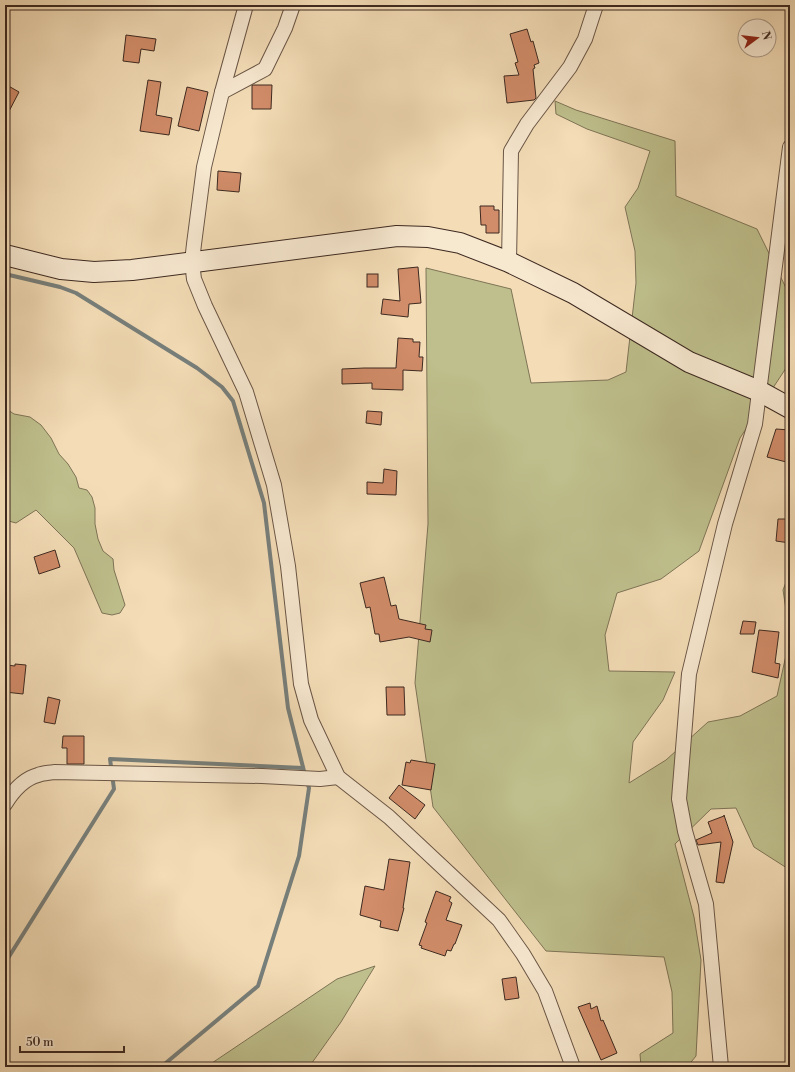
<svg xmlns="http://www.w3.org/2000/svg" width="795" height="1072" viewBox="0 0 795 1072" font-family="'Libre Bodoni',serif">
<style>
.green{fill:#bebf8c;stroke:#7e7456}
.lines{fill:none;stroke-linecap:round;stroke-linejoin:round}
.stream{stroke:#777f7b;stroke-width:4}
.building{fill:#d18c69;stroke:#3d2920}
.street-casing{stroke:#6a5646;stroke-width:16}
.secondary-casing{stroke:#3d2920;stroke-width:22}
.street{stroke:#f7e8d0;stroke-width:14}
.secondary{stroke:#f7e8d0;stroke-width:20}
</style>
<rect width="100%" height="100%" fill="#f3dcb6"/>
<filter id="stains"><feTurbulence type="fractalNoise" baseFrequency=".005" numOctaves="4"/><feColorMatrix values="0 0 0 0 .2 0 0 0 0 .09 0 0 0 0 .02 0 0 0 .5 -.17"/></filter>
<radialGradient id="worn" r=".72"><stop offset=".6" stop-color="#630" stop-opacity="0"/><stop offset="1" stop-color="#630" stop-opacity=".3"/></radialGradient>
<g class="green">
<path d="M 555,101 L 576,110 L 675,141 L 676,196 L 757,229 L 790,296 L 790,362 L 740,438 L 699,551 L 661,579 L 617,593 L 605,635 L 609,671 L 675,672 L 663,700 L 633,742 L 629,783 L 666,760 L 708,722 L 740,716 L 777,696 L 790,637 L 790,870 L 754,847 L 736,808 L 711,809 L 675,844 L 694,917 L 701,960 L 696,1056 L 687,1067 L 641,1067 L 640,1054 L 673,1033 L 672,992 L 664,957 L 546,951 L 433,807 L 415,683 L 428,524 L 426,268 L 511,289 L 531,383 L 608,380 L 626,372 L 636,283 L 635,251 L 625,207 L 638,188 L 650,151 L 587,129 L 556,114 Z"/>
<path d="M 5,408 L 14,414 L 30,417 L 41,425 L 51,438 L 59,454 L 68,464 L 76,477 L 79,488 L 87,490 L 92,497 L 95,508 L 95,524 L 98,539 L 103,551 L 113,559 L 114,570 L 125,605 L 120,613 L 112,615 L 102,613 L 74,548 L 36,510 L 16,523 L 5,520 Z"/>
<path d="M 790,572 L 790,636 L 783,590 Z"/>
<path d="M 375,966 L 341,1022 L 309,1067 L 206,1067 L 337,979 Z"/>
</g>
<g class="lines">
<g class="stream">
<path d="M 5,274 L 60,287 L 76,293 L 197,368 L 222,387 L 233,401 L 264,503 L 288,708 L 305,775"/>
<path d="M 5,963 L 114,789 L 110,759 L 303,768"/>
<path d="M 161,1067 L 258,986 L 299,856 L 309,788 L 307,782"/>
</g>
</g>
<g class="building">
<path d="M 527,29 L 531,42 L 533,41 L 539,63 L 534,65 L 535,68 L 533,69 L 536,98 L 534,100 L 507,103 L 504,76 L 519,75 L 515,63 L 518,62 L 510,34 Z"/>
<path d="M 126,35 L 156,39 L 154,51 L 141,49 L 139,63 L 123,61 Z"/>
<path d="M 148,80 L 161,82 L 156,115 L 172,118 L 169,135 L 140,131 Z"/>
<path d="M 5,84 L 19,92 L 5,119 Z"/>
<path d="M 252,85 L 272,85 L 271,109 L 252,109 Z"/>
<path d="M 187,87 L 208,92 L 199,131 L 178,126 Z"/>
<path d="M 218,171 L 241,173 L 239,192 L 217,190 Z"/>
<path d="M 480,206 L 494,206 L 494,210 L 499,210 L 499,233 L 486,233 L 486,225 L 481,225 Z"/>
<path d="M 418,267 L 421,303 L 409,304 L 408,317 L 381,314 L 383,299 L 400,301 L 398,269 Z"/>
<rect x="367" y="274" width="11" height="13"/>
<path d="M 398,338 L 413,339 L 413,342 L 420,342 L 419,357 L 423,357 L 422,371 L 403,370 L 403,390 L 372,389 L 372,383 L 342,384 L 342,369 L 364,368 L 396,368 Z"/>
<path d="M 367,411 L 382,412 L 381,425 L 366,423 Z"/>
<path d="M 776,429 L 790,430 L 790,463 L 767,457 Z"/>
<path d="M 384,469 L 397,471 L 396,495 L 367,494 L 367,482 L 383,483 Z"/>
<path d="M 778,519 L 790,519 L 790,543 L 776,541 Z"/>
<path d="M 55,550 L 60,567 L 39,574 L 34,557 Z"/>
<path d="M 384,577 L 391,606 L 396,605 L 399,619 L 426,625 L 425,629 L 432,630 L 430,642 L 409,637 L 380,642 L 379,634 L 375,634 L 370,607 L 366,608 L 360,583 Z"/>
<path d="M 743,621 L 756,622 L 754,634 L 740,634 Z"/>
<path d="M 759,630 L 779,632 L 775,663 L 780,664 L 778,678 L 752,672 Z"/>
<path d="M 15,664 L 26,665 L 23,694 L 5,692 L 6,665 L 15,666 Z"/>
<path d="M 386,687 L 404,687 L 405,715 L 387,715 Z"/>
<path d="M 48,697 L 60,700 L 55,724 L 44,722 Z"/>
<path d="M 63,736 L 84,736 L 84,764 L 67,764 L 67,748 L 62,748 Z"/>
<path d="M 411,760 L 435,764 L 431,790 L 402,785 L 406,762 L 410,763 Z"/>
<path d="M 399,785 L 425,805 L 415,819 L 389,798 Z"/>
<path d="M 724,815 L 733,842 L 724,883 L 716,882 L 721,842 L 698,845 L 696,840 L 712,833 L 708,822 L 724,816 Z"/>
<path d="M 389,859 L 410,862 L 403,908 L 404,908 L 398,931 L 380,927 L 381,921 L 360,915 L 365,886 L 384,890 Z"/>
<path d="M 436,891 L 451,897 L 449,901 L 452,903 L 446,920 L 462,925 L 455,944 L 454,944 L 451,951 L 447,950 L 445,956 L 421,948 L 422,946 L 419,945 L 427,923 L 425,922 Z"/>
<path d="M 516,977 L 519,998 L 505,1000 L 502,979 Z"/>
<path d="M 590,1003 L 591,1009 L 597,1006 L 601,1021 L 603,1020 L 617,1053 L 601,1060 L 578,1007 Z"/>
</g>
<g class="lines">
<g class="street-casing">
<g id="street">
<path d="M 293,5 L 285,28 L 265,69 L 222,92 L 204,167 L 194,244 L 192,262 L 194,279 L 205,306 L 246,392 L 274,485 L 288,566 L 301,684 L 311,720 L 338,777 L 389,817 L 499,920 L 523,954 L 545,991 L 573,1067"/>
<path d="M 222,92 L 246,5"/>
<path d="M 509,262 L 511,151 L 527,124 L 570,67 L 585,39 L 596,5"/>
<path d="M 5,804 C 13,791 23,779 38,775 C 43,773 49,773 54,772 L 262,776 L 320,779 L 338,777"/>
<path d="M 721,1067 L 706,904 L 685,831 L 679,799 L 689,674 L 725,524 L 755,424 L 790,147"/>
</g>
</g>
<g class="secondary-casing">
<path id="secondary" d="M 5,255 L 61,269 L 94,272 L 132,270 L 397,236 L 428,237 L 460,243 L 509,262 L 573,293 L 689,362 L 759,391 L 790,408"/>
</g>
<use href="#street" class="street"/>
<use href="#secondary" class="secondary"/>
</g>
<rect width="795" height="1072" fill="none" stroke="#f3dcb6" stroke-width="20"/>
<rect x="6" y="6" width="783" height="1060" fill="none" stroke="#3d2920" stroke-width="2"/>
<rect x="10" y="10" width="775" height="1052" fill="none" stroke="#3d2920"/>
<g transform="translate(757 38) rotate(75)"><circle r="19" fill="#f7e8d0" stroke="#ad9c8a"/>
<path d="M0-3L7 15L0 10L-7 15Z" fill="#8f2418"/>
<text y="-6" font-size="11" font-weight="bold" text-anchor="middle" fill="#3d2920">N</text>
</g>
<path d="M20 1046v6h104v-6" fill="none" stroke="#3d2920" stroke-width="2"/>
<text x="26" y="1046" font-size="12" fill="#3d2920" stroke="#f7e8d0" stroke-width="3" paint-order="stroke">50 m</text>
<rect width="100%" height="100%" filter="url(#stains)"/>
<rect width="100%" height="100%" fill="url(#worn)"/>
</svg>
